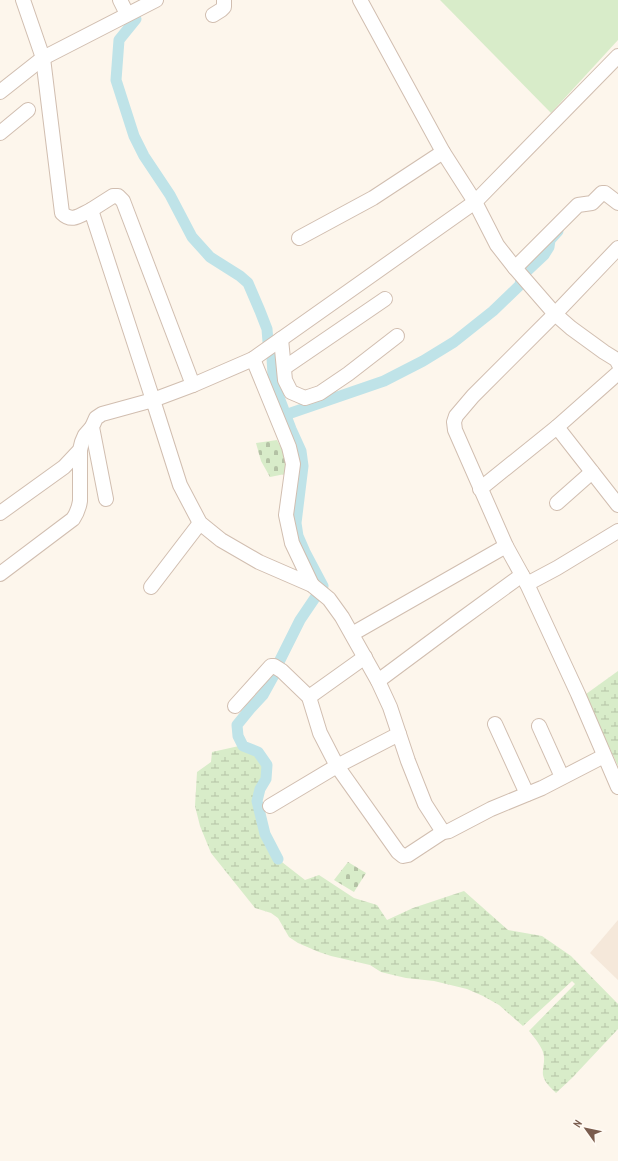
<svg xmlns="http://www.w3.org/2000/svg" width="618" height="1161" viewBox="0 0 618 1161" font-family="'PT Sans Narrow',sans-serif">
<style>
.residential{fill:#f5e8da}
.wetland{fill:url(#wetland-marsh)}
.cemetery{fill:url(#cemetery-stones)}
.pitch{fill:#d8ecc9}
.lines{fill:none;stroke-linecap:round;stroke-linejoin:round}
.canal{stroke:#bfe3e8;stroke-width:11}
.minor-casing{stroke:#d1beb0;stroke-width:16}
.minor{stroke:#fff;stroke-width:14}
</style>
<defs>
<pattern id="wetland-marsh" width="20" height="14" patternUnits="userSpaceOnUse"><rect width="20" height="14" fill="#d8ecc9"/><path d="M1 5h8M5 5V1M11 12h8M15 12V8" fill="none" stroke="#b4c2a5"/></pattern>
<pattern id="cemetery-stones" width="16" height="16" patternUnits="userSpaceOnUse"><rect width="16" height="16" fill="#d8ecc9"/><path d="M2 7V4a2 2 0 0 1 4 0v3zM10 15v-3a2 2 0 0 1 4 0v3z" fill="#b4c2a5"/></pattern>
</defs>
<rect width="100%" height="100%" fill="#fdf6ec"/>
<path class="residential" d="M 618,920 L 618,980 L 590,953 Z"/>
<g class="wetland">
<path d="M 618,671 L 618,766 L 586,698 L 586,694 Z"/>
<path d="M 239,746 L 256,755 L 263,766 L 261,780 L 255,789 L 253,801 L 262,835 L 276,861 L 278,859 L 305,880 L 319,875 L 354,898 L 377,905 L 387,920 L 413,908 L 464,891 L 508,930 L 542,936 L 571,956 L 618,1004 L 618,1029 L 572,1078 L 556,1093 C 551,1088 544,1082 543,1075 C 542,1068 546,1060 543,1052 C 540,1044 534,1037 529,1031 L 575,984 L 572,981 L 523,1026 L 499,1005 L 483,996 L 467,989 L 434,981 L 406,978 L 393,975 L 381,972 L 370,965 L 331,956 L 319,952 L 298,943 L 289,937 L 278,918 L 271,913 L 255,908 L 211,853 L 200,826 L 195,806 L 197,772 L 211,762 L 212,752 Z"/>
</g>
<g class="cemetery">
<path d="M 277,440 L 286,457 L 285,474 L 270,477 L 261,461 L 256,443 Z"/>
<path d="M 348,862 L 366,873 L 354,892 L 334,880 Z"/>
</g>
<path class="pitch" d="M 440,0 L 618,0 L 618,40 L 551,113 Z"/>
<g class="lines">
<g class="canal">
<path d="M 136,19 L 119,40 L 116,80 L 134,136 L 144,156 L 170,195 L 192,237 L 210,257 L 240,276 L 248,283 L 260,311 L 267,329 L 268,342 L 272,358 L 273,375 L 277,392 L 291,429 L 301,451 L 303,466 L 296,523 L 298,536 L 305,552 L 323,586 L 300,620 L 280,660 L 274,675 L 263,695 L 250,709 L 237,725 L 238,736 L 243,746 L 258,752 L 267,765 L 266,779 L 260,789 L 257,801 L 265,834 L 278,859"/>
<path d="M 527,271 L 544,255 L 549,247 L 550,240 L 558,231"/>
<path d="M 285,415 L 384,381 L 423,361 L 454,342 L 493,311 L 520,285 L 521,279"/>
</g>
<g class="minor-casing">
<g id="minor">
<path d="M 23,0 L 43,58 L 62,213 C 72,223 80,215 91,210 L 153,400 L 193,385 L 253,359 L 260,354 L 475,202 L 618,56"/>
<path d="M 120,0 L 127,14"/>
<path d="M 360,0 L 443,152 L 475,202 L 497,245 L 515,268 L 555,314 L 571,328 L 604,352 L 617,360 L 618,363"/>
<path d="M 213,15 L 221,10 L 224,7 L 224,0"/>
<path d="M 0,92 L 43,58 L 156,0"/>
<path d="M 0,133 L 28,110"/>
<path d="M 91,210 L 113,196 L 118,196 L 123,201 L 193,385"/>
<path d="M 299,238 L 373,198 L 443,152"/>
<path d="M 618,248 L 555,314 L 473,396 L 456,416 L 454,422 L 455,430 L 506,546 L 527,584 L 578,694 L 618,787"/>
<path d="M 515,268 L 578,205 L 592,203 L 602,193 L 605,193 L 618,203"/>
<path d="M 281,339 L 285,380 L 291,392 L 305,398 L 320,393 L 348,374 L 397,336"/>
<path d="M 253,359 L 289,447 L 293,464 L 286,515 L 292,543 L 312,585"/>
<path d="M 284,368 L 385,299"/>
<path d="M 557,427 L 618,505"/>
<path d="M 480,489 L 557,427 L 618,373"/>
<path d="M 106,499 L 92,427 L 96,418 L 102,414 L 153,400 L 180,485 L 200,523 L 221,540 L 259,562 L 312,585 L 329,599 L 342,617 L 378,681 L 390,707 L 408,761 L 425,804 L 443,832"/>
<path d="M 557,503 L 592,472"/>
<path d="M 0,513 L 64,467 L 80,450 L 82,442 L 85,435 L 92,427"/>
<path d="M 0,574 L 73,519 C 77,513 79,508 80,501 L 80,450"/>
<path d="M 527,584 L 557,568 L 618,531"/>
<path d="M 151,587 L 200,523"/>
<path d="M 352,634 L 506,546"/>
<path d="M 378,681 L 456,623 L 522,575"/>
<path d="M 309,697 L 365,657"/>
<path d="M 235,706 L 271,666 L 274,666 L 282,671 L 309,697 L 320,733 L 337,766 L 398,852 L 403,856 L 408,855 L 443,832 L 449,831 L 491,809 L 542,788 L 604,756"/>
<path d="M 495,724 L 527,794"/>
<path d="M 539,726 L 562,777"/>
<path d="M 270,806 L 337,766 L 399,734"/>
</g>
</g>
<use href="#minor" class="minor"/>
</g>
<g transform="translate(586 1129) rotate(303)" stroke="#fffaf3" stroke-width="3" paint-order="stroke">
<path d="M0-3L7 15L0 10L-7 15Z" fill="#7a5c4d"/>
<text y="-6" font-size="11" font-weight="bold" text-anchor="middle" fill="#7a5c4d">N</text>
</g>
</svg>
